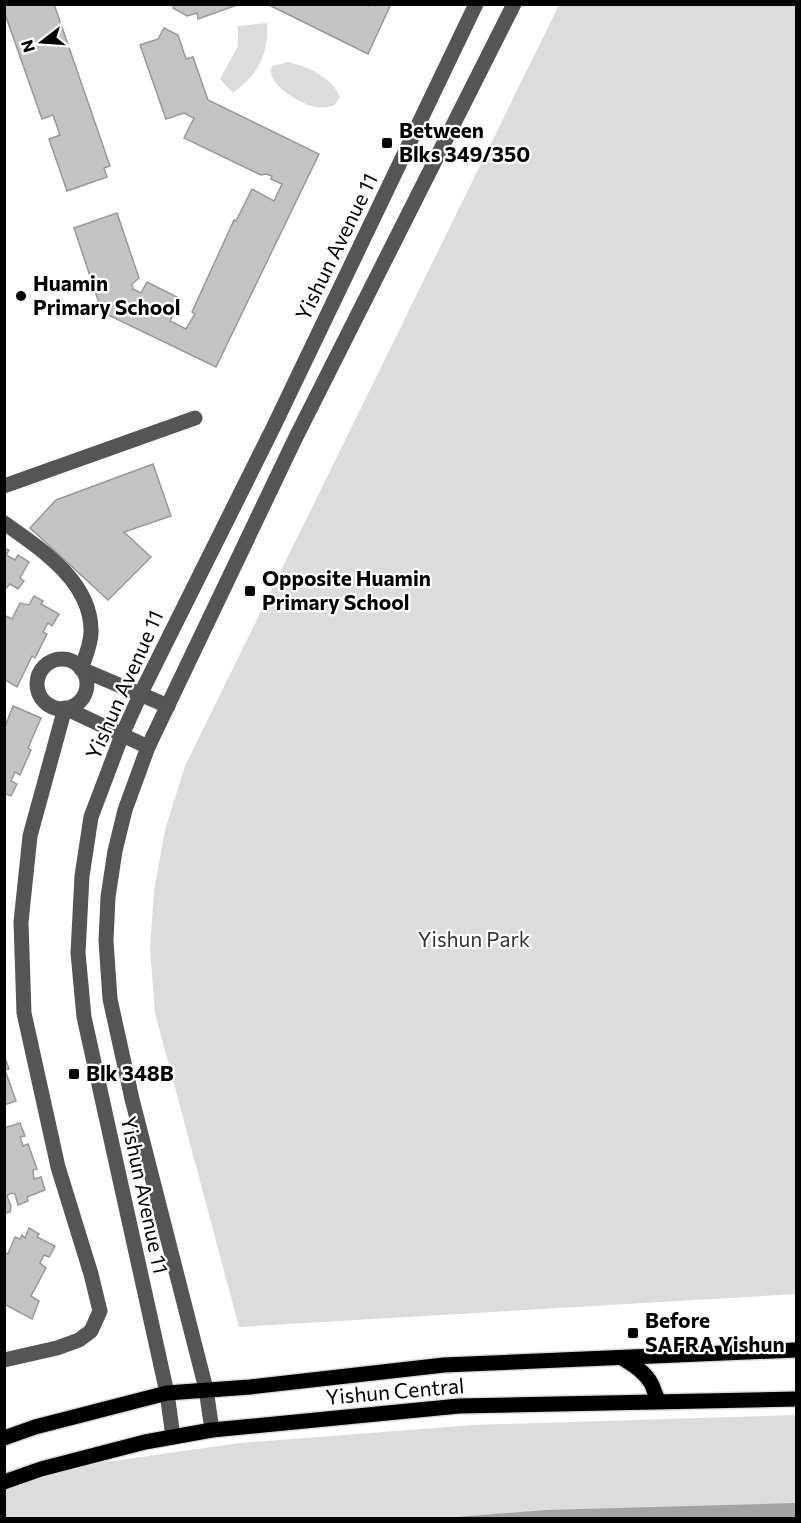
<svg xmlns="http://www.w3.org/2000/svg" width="801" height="1523" viewBox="0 0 801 1523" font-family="Commissioner,sans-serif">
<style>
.green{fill:#dcdcdc}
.water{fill:#a3a3a3}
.building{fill:#c4c4c4;stroke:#999;stroke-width:1.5}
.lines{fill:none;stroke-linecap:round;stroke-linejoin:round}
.major-casing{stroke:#dbdbdb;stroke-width:18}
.minor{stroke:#555;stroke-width:15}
.major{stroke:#000;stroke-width:15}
.poi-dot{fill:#000;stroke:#fff;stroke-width:2}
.labels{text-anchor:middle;stroke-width:4.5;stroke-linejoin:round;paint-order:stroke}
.poi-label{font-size:21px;font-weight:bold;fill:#000;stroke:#fff;text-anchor:start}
.street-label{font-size:21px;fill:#000;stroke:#fff}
.park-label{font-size:21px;fill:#333;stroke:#fff}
</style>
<rect width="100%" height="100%" fill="#fff"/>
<g class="green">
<path d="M 559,5 L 796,5 L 796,1294 L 239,1327 L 155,1013 L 150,949 L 154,891 L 165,830 L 185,766 Z"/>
<path d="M 267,23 C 269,54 258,75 233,93 L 220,79 L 238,46 L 238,26 Z"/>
<path d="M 288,62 C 308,67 332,77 340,97 L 335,105 C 329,107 323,108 316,107 C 302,105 264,84 272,66 Z"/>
<path d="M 796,1415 L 796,1518 L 5,1518 L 4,1480 L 14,1475 L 240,1443 L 473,1425 Z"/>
</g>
<path class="water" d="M 796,1503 L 796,1518 L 444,1518 L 546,1510 Z"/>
<g class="building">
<path d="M 4,4 L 54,4 L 110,166 L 104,168 L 107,177 L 67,191 L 49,139 L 60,135 L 53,115 L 42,119 L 4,11 Z"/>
<path d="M 175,4 L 240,4 L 198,19 L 197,13 L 187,16 L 173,8 Z"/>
<path d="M 267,4 L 365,4 L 369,6 L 370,4 L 391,4 L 368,54 Z"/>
<path d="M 164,28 L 178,35 L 186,59 L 193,57 L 208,100 L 319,154 L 216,367 L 102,312 L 74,228 L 117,213 L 139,278 L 132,284 L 133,289 L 141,293 L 147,282 L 181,299 L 170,321 L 186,329 L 195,314 L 192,312 L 234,220 L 236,221 L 252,189 L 274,201 L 282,184 L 271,179 L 272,176 L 266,174 L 261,175 L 184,138 L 194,118 L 184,113 L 166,119 L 140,45 L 158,39 Z"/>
<path d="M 153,464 L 171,516 L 124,532 L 151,557 L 108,600 L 30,528 L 56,500 Z"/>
<path d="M 4,548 L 9,550 L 6,555 L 15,560 L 18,555 L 29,562 L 20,578 L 24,581 L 18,589 L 10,584 L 4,590 Z"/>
<path d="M 34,596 L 43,601 L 41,604 L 59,614 L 52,626 L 48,623 L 43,632 L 47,634 L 35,658 L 32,656 L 17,687 L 4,679 L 4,619 L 6,616 L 12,619 L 20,603 L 29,605 Z"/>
<path d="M 13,706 L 41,718 L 28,748 L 31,750 L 20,775 L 15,772 L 11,781 L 17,784 L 11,796 L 4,793 L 4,723 L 6,724 Z"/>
<path d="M 4,1055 L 9,1069 L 5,1070 L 16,1101 L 4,1105 Z"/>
<path d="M 20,1123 L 25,1136 L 20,1137 L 23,1146 L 28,1144 L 37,1169 L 33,1170 L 34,1179 L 41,1177 L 45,1190 L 27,1197 L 28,1201 L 18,1205 L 15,1194 L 11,1193 L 7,1196 L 11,1206 L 10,1212 L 5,1213 L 4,1128 Z"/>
<path d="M 29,1228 L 39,1234 L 37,1237 L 55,1246 L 49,1257 L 44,1255 L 40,1263 L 46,1268 L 31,1296 L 39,1301 L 32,1319 L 4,1304 L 4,1252 L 8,1254 L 15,1237 L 20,1239 L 22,1235 L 25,1238 Z"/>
</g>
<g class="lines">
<g class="major-casing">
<g id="major">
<path d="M 622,1358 C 633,1365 644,1371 651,1383 C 655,1390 654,1396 660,1401"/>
<path d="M 4,1438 L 35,1427 L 167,1393 L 250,1387 L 444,1365 L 796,1350"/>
<path d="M 4,1482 L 41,1469 L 145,1442 L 212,1430 L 459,1406 L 796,1399"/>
</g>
</g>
<g class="minor">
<path d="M 4,486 L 195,418"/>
<path d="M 4,523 C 41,549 92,582 91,632 C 91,644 85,658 81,669 L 168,706"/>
<circle cx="62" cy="684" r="25"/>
<path d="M 4,1360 L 57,1348 L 79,1340 L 91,1331 L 100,1311 L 91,1274 L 58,1167 L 24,1013 L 21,922 L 30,836 L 65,708 L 148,747"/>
<path d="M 212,1430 L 206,1389 L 132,1099 L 110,999 L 106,941 L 108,897 L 115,851 L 125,810 L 148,747 L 295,439 L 514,4"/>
<path d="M 173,1437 L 167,1393 L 84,1017 L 78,953 L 82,876 L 91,817 L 122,735 L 141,693 L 273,428 L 476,4"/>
</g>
<use href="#major" class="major"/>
</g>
<g class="poi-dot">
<rect x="381" y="137" width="12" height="12" rx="3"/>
<circle cx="21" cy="296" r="6"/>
<rect x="244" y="585" width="12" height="12" rx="3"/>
<rect x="68" y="1068" width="12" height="12" rx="3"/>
<rect x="627" y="1327" width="12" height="12" rx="3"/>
</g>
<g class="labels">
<g class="poi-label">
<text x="399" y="138">Between<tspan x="399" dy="24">Blks 349/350</tspan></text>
<text x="33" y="291">Huamin<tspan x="33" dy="24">Primary School</tspan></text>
<text x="262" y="586">Opposite Huamin<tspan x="262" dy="24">Primary School</tspan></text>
<text x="86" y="1081">Blk 348B</text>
<text x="645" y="1328">Before<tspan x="645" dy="24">SAFRA Yishun</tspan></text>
</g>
<g class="street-label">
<text transform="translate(337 247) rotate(-64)" y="7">Yishun Avenue 11</text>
<text transform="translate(125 685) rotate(-66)" y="7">Yishun Avenue 11</text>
<text transform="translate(144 1195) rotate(78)" y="7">Yishun Avenue 11</text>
<text transform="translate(395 1392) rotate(-5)" y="7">Yishun Central</text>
</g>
<g class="park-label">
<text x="474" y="947">Yishun Park</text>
</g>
</g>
<rect width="801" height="1523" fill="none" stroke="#000000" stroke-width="12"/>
<g transform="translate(42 42) rotate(253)" stroke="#ffffff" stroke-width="4.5" paint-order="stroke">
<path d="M0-4.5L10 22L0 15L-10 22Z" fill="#000000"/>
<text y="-9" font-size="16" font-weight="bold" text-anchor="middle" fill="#000000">N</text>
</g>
</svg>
